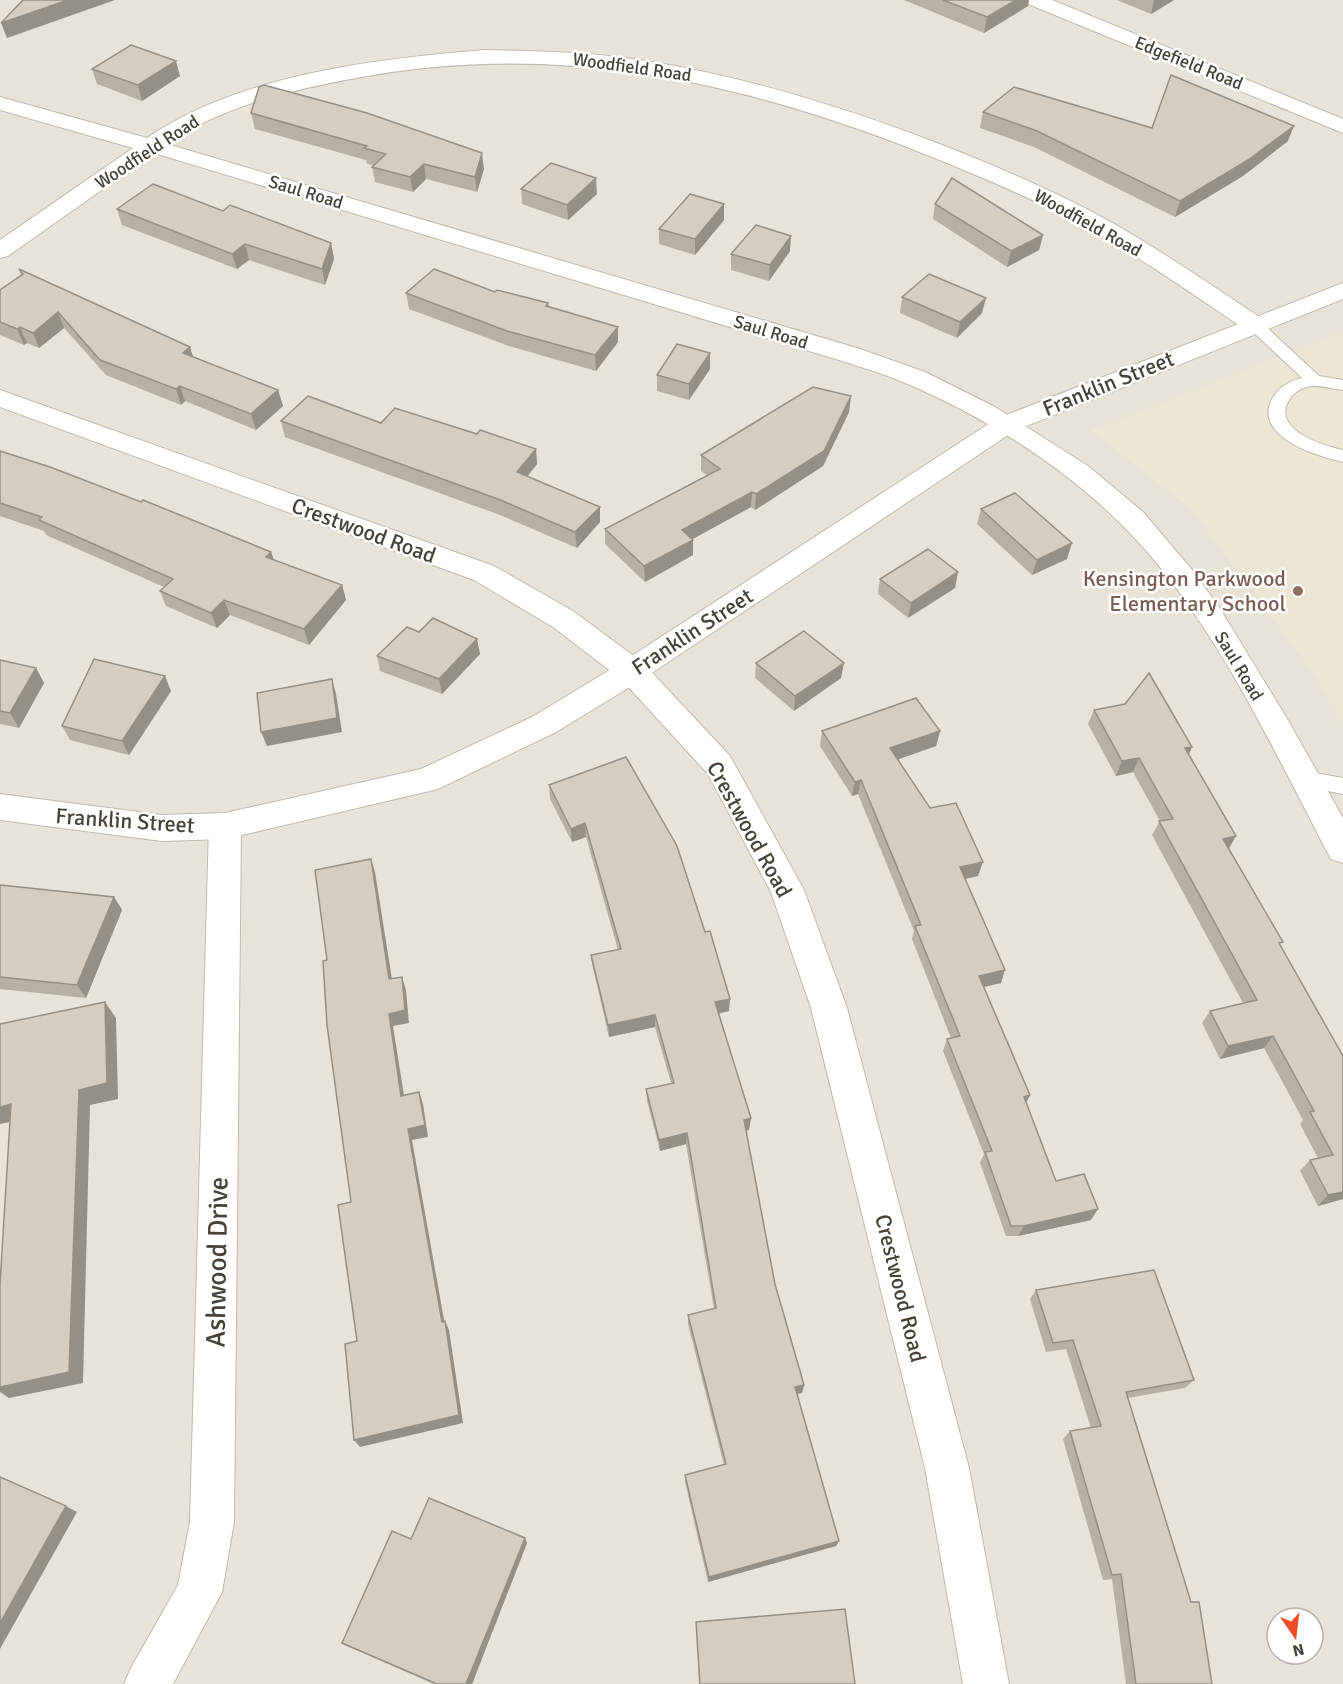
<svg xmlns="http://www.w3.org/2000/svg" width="1343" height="1684" viewBox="0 0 1343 1684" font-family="Signika,sans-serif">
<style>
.residential{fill:#e7e3d8;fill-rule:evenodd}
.education{fill:#ece6d4}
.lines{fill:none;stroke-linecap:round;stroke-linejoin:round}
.service-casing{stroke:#bfb9ac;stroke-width:2}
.minor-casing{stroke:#bfb9ac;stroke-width:2}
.tertiary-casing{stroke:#bfb9ac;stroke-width:2}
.service{fill:#fff;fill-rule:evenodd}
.minor{fill:#fff;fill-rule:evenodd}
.tertiary{fill:#fff;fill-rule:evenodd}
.wall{fill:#b7b0a4}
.shaded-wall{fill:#959086}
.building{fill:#d5cdbf;stroke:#959086;stroke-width:1.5}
.education-dot{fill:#8d6e63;stroke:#fff;stroke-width:2}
.labels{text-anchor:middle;stroke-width:5;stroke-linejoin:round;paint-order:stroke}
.far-street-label{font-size:18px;fill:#474238;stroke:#fff}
.street-label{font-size:22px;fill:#474238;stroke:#fff}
.education-label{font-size:22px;fill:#785e54;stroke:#fff;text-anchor:end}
.near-street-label{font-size:27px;fill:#474238;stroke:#fff}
</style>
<rect width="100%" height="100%" fill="#f4f1e9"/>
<path class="residential" d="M 0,0 L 1343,0 L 1343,1684 L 0,1684 ZM 1277,1618 L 1313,1618 L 1313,1654 L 1277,1654 Z"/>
<path class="education" d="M 1343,331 L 1343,724 L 1314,674 L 1191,509 L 1091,430 Z"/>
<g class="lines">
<g class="service-casing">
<g id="service">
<path d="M 1255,320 L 1261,322 L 1319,376 L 1343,380 L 1343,390 C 1332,389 1321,385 1310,386 C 1301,388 1292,393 1288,402 C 1273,430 1323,446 1343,450 L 1343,462 C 1316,456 1253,437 1272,399 C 1279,387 1289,381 1302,378 L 1249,328 L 1247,325 L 1249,322 Z"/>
<path d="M 1304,771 L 1343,778 L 1343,794 L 1297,785 L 1294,779 L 1297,773 Z"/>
</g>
</g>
<g class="minor-casing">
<g id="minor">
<path d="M 1025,0 L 1052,0 L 1343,119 L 1343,133 L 1028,4 Z"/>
<path d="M 484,50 C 538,51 593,52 646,61 C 748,77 846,108 942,145 C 998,167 1054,191 1107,220 C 1161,250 1212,286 1264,320 L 1267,325 L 1264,330 L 1255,333 L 1246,330 C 1195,296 1145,260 1091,230 C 1037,200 980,176 922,153 C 735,79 552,40 351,79 C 287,91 222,106 167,144 L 857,348 L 925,372 L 995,407 L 1088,466 L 1143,512 L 1193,571 L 1219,607 L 1289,722 L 1343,818 L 1343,863 L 1331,859 C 1272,748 1212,614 1122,525 C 1062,465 982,415 903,382 C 882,373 860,367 839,360 L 154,153 L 8,256 L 0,258 L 0,240 L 133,148 L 0,110 L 0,97 L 147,138 C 239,75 374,59 484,50 Z"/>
<path d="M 0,390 L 494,566 L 573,611 L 643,663 L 730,756 L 804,890 L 847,1008 L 969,1468 L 1009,1684 L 963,1684 L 925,1468 L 811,1008 L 771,892 L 708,774 L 621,679 L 553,627 L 474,580 L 0,407 Z"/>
<path d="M 225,813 L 237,817 L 241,826 L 234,1522 L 222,1592 L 173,1684 L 124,1684 L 131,1668 L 178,1585 L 190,1522 L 209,826 L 213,817 Z"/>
</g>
</g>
<g class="tertiary-casing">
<path id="tertiary" d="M 1343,283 L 1343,299 L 1014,431 L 643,679 L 556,732 L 438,789 L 225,839 L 162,841 L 0,820 L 0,794 L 162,815 L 225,813 L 421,769 L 534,716 L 621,663 L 996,419 Z"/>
</g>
<use href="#service" class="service"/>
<use href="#minor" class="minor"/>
<use href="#tertiary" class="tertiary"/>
</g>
<g class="wall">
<path d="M 904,0 L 1029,0 L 1028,6 L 984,33 Z"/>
<path d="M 1117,0 L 1174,0 L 1151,14 Z"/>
<path d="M 92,69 L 180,76 L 142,101 L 97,84 Z"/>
<path d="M 983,112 L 1152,128 L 1288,141 L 1243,176 L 1175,217 L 1034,147 L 980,128 Z"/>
<path d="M 251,113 L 484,169 L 477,192 L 426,179 L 413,192 L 375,182 L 372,167 L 373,165 L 367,164 L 366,160 L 255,129 Z"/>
<path d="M 521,189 L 597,194 L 568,220 L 522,204 Z"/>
<path d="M 935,204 L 1043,235 L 1039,250 L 1007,267 L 933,219 Z"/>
<path d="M 117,209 L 223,211 L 331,243 L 334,259 L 325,285 L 249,260 L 237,269 L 122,225 Z"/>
<path d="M 724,220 L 695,255 L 659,244 L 659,229 Z"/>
<path d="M 790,251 L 769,281 L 731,270 L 731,254 Z"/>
<path d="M 19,269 L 194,357 L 278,390 L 283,406 L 256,430 L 185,401 L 181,405 L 106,375 L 64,328 L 39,348 L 27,343 L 24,345 L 0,335 L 0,290 L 21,275 Z"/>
<path d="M 495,292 L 548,303 L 549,306 L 618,327 L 618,342 L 596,371 L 509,346 L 409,309 L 406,293 Z"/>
<path d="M 902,297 L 982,313 L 957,338 L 900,313 Z"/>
<path d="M 710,369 L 689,400 L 657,391 L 657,375 Z"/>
<path d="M 851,396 L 849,412 L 823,466 L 755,510 L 751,507 L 692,539 L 693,555 L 645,582 L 605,544 L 605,529 L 707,475 L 701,471 L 701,455 Z"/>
<path d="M 281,421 L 381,423 L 477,434 L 536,449 L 537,464 L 527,477 L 600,522 L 577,548 L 500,515 L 285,437 Z"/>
<path d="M 0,451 L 271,552 L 274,560 L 342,585 L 346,600 L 309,645 L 230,615 L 217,628 L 166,606 L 160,591 L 164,587 L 46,535 L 44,531 L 0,516 Z"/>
<path d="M 981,509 L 1067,559 L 1032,575 L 977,524 Z"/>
<path d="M 958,572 L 955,588 L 908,618 L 878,594 L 880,579 Z"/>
<path d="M 419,632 L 480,654 L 442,694 L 380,671 L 377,656 Z"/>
<path d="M 0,660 L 36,668 L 44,683 L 19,728 L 0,724 Z"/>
<path d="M 756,663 L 841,678 L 794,711 L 755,678 Z"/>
<path d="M 171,691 L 129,755 L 70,740 L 62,726 Z"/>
<path d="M 1094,710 L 1188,755 L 1236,836 L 1229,848 L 1280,946 L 1343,1056 L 1343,1199 L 1318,1206 L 1300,1171 L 1310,1160 L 1318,1158 L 1300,1124 L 1303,1120 L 1264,1048 L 1220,1059 L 1202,1023 L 1210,1011 L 1243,1003 L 1152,835 L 1160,821 L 1133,772 L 1116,776 L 1088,724 Z"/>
<path d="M 822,731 L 940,731 L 936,746 L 898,759 L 930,808 L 978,876 L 965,879 L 1001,983 L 984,987 L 1030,1095 L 1026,1103 L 1056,1181 L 1091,1220 L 1018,1236 L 1006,1236 L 980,1163 L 984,1154 L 943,1051 L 947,1039 L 951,1038 L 912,939 L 914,931 L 858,794 L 852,796 L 820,746 Z"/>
<path d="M 626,757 L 729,1011 L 719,1014 L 751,1118 L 749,1130 L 746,1131 L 775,1284 L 804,1385 L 802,1393 L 797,1394 L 836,1546 L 708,1582 L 685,1482 L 685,1475 L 724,1465 L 688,1324 L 688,1315 L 714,1309 L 686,1144 L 660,1151 L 647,1101 L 646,1089 L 671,1083 L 655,1027 L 609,1037 L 593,968 L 591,955 L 618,950 L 586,837 L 572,842 L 550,799 L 549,785 Z"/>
<path d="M 0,885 L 114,897 L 122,910 L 86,998 L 0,989 Z"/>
<path d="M 1036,1290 L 1194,1380 L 1185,1388 L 1128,1398 L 1212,1684 L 1126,1684 L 1112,1579 L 1103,1580 L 1063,1439 L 1070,1431 L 1091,1428 L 1066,1349 L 1046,1352 L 1030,1299 Z"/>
<path d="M 525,1538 L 527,1543 L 472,1684 L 434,1684 L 349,1647 L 342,1643 L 411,1539 Z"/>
<path d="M 696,1622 L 855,1684 L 699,1684 Z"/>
</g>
<g class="shaded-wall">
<path d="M 68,0 L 115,0 L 7,38 L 1,23 Z"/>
<path d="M 1016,0 L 1029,0 L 1028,6 L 984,33 L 987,17 Z"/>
<path d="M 1154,0 L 1174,0 L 1151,14 Z"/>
<path d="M 176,61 L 180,76 L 142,101 L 138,85 Z"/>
<path d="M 1294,126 L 1288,141 L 1243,176 L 1175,217 L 1180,201 Z"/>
<path d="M 482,153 L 484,169 L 477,192 L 475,177 Z"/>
<path d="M 424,164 L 426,179 L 413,192 L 410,177 Z"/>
<path d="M 596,178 L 597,194 L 568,220 L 567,205 Z"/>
<path d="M 724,204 L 724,220 L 695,255 L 695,239 Z"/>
<path d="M 1043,235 L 1039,250 L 1007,267 L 1011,251 Z"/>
<path d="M 791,236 L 790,251 L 769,281 L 770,265 Z"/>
<path d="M 331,243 L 334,259 L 325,285 L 322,269 Z"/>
<path d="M 245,244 L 249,260 L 237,269 L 232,254 Z"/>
<path d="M 986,298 L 982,313 L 957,338 L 960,322 Z"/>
<path d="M 58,312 L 64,328 L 39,348 L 33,333 Z"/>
<path d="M 20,327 L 27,343 L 24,345 L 17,329 Z"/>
<path d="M 618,327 L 618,342 L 596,371 L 595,355 Z"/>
<path d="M 190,347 L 195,363 L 183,353 Z"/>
<path d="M 710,353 L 710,369 L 689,400 L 689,384 Z"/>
<path d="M 180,386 L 185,401 L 181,405 L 176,389 Z"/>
<path d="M 278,390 L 283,406 L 256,430 L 251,414 Z"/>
<path d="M 851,396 L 849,412 L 823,466 L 755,510 L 756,494 Z"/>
<path d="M 536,449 L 537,464 L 518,488 L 517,472 Z"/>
<path d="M 752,492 L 751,507 L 682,545 L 682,530 Z"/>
<path d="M 600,507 L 600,522 L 577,548 L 575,532 Z"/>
<path d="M 693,540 L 693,555 L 645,582 L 644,566 Z"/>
<path d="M 1072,543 L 1067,559 L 1032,575 L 1037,560 Z"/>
<path d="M 271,552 L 276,567 L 266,557 Z"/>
<path d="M 958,572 L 955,588 L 908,618 L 911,603 Z"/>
<path d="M 342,585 L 346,600 L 309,645 L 304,629 Z"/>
<path d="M 224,600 L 230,615 L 217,628 L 211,613 Z"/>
<path d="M 477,639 L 480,654 L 442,694 L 439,679 Z"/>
<path d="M 844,663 L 841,678 L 794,711 L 795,696 Z"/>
<path d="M 36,668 L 44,683 L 19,728 L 10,713 Z"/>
<path d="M 165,676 L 171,691 L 129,755 L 122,741 Z"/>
<path d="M 332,679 L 336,694 L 342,732 L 267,746 L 261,732 Z"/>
<path d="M 940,731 L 936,746 L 888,763 L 890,748 Z"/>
<path d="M 1192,747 L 1186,761 L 1185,748 Z"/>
<path d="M 1139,758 L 1133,772 L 1116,776 L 1122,761 Z"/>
<path d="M 861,780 L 858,794 L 852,796 L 855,782 Z"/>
<path d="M 585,823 L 586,837 L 572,842 L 571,829 Z"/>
<path d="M 1236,836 L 1228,850 L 1223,839 Z"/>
<path d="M 371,859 L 375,872 L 394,992 L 389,979 Z"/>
<path d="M 983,862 L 978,876 L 956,881 L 960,867 Z"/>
<path d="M 114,897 L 122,910 L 86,998 L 77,985 Z"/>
<path d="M 1005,970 L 1001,983 L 974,989 L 979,976 Z"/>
<path d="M 402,977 L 406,990 L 409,1023 L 393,1026 L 406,1108 L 401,1096 L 389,1014 Z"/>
<path d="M 730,999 L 729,1011 L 715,1014 L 715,1002 Z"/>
<path d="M 105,1002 L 116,1018 L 118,1099 L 90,1105 L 83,1383 L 9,1398 L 0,1392 L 0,1387 L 79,1090 Z"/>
<path d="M 655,1015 L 655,1027 L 609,1037 L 608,1025 Z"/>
<path d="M 1273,1036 L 1264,1048 L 1220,1059 L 1228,1046 Z"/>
<path d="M 419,1092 L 423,1104 L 428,1137 L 412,1140 L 446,1331 L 442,1322 L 408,1129 Z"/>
<path d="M 1030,1095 L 1024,1107 L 1024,1097 Z"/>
<path d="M 11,1104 L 24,1119 L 0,1124 L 0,1107 Z"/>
<path d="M 751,1118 L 749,1130 L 743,1131 L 744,1120 Z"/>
<path d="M 687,1133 L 686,1144 L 660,1151 L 659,1140 Z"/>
<path d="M 1343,1192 L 1343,1199 L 1318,1206 L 1328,1195 Z"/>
<path d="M 1098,1209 L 1091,1220 L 1018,1236 L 1024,1226 Z"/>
<path d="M 445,1321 L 449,1330 L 463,1423 L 360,1447 L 354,1440 Z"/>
<path d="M 804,1385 L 802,1393 L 793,1395 L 795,1387 Z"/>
<path d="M 66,1506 L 77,1512 L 0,1649 L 0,1623 Z"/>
<path d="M 525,1538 L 527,1543 L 472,1684 L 466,1684 Z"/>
<path d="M 839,1541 L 836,1546 L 708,1582 L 709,1577 Z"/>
</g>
<g class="building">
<path d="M 23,0 L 68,0 L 1,23 Z"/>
<path d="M 943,0 L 1016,0 L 987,17 Z"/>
<path d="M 131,45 L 176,61 L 138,85 L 92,69 Z"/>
<path d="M 1171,75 L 1294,126 L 1248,160 L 1180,201 L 1037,131 L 983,112 L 1014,87 L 1152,128 Z"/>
<path d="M 264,85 L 367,113 L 482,153 L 475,177 L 424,164 L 410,177 L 372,167 L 386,154 L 364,148 L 367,146 L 251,113 L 259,87 Z"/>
<path d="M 551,163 L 596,178 L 567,205 L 521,189 Z"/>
<path d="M 952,178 L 1043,235 L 1011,251 L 935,204 Z"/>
<path d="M 153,184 L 223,211 L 230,205 L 331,243 L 322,269 L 245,244 L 232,254 L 117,209 Z"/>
<path d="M 690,194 L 724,204 L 695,239 L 659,229 Z"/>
<path d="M 756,225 L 791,236 L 770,265 L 731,254 Z"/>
<path d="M 19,269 L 190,347 L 183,353 L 278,390 L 251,414 L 180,386 L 176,389 L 100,360 L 58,312 L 33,333 L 20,327 L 17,329 L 0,322 L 0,290 L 23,274 Z"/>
<path d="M 434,269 L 495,292 L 497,290 L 548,303 L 546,306 L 618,327 L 595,355 L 507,331 L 406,293 Z"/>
<path d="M 929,274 L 986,298 L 960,322 L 902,297 Z"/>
<path d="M 677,344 L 710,353 L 689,384 L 657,375 Z"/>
<path d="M 813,387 L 851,396 L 824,451 L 756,494 L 752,492 L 682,530 L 693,540 L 644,566 L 605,529 L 720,469 L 701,455 Z"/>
<path d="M 308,396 L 381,423 L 395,408 L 477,434 L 480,430 L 536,449 L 517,472 L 600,507 L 575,532 L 498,499 L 281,421 Z"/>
<path d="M 0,451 L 50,467 L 141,502 L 143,500 L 271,552 L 266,557 L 342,585 L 304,629 L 224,600 L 211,613 L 160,591 L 173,579 L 39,520 L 42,517 L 0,503 Z"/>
<path d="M 1015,493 L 1072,543 L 1037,560 L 981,509 Z"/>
<path d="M 928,549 L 958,572 L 911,603 L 880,579 Z"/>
<path d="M 433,618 L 477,639 L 439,679 L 377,656 L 407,627 L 419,632 Z"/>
<path d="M 804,631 L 844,663 L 795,696 L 756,663 Z"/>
<path d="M 94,659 L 165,676 L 122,741 L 62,726 Z"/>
<path d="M 0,660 L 36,668 L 10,713 L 0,711 Z"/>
<path d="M 1149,673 L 1192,747 L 1185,748 L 1236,836 L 1223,839 L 1283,942 L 1279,943 L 1343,1056 L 1343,1192 L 1328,1195 L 1310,1160 L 1333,1155 L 1310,1112 L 1314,1111 L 1273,1036 L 1228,1046 L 1210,1011 L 1257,1000 L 1159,821 L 1173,819 L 1139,758 L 1122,761 L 1094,710 L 1125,704 Z"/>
<path d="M 332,679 L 337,718 L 261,732 L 257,693 Z"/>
<path d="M 916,698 L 940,731 L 890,748 L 930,808 L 956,803 L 983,862 L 960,867 L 1005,970 L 979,976 L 1030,1095 L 1024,1097 L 1056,1181 L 1084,1174 L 1098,1209 L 1024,1226 L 1011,1226 L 985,1152 L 992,1151 L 947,1039 L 960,1036 L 915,926 L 921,925 L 861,780 L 855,782 L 822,731 Z"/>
<path d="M 626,757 L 677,846 L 705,932 L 710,931 L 730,999 L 715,1002 L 751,1118 L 744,1120 L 775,1284 L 804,1385 L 795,1387 L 839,1541 L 709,1577 L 685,1475 L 726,1464 L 688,1315 L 716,1308 L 687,1133 L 659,1140 L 646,1089 L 674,1083 L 655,1015 L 608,1025 L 591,955 L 621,949 L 585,823 L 571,829 L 549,785 Z"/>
<path d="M 371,859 L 389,979 L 402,977 L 405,1010 L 389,1014 L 401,1096 L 419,1092 L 425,1125 L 408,1129 L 442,1322 L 445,1321 L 459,1415 L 354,1440 L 345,1344 L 357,1341 L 338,1205 L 351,1202 L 327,1025 L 323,961 L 327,960 L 315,870 Z"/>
<path d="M 0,885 L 114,897 L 77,985 L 0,977 Z"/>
<path d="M 105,1002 L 107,1083 L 79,1090 L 69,1372 L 0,1387 L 0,1284 L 11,1104 L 0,1107 L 0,1024 Z"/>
<path d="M 1154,1270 L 1194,1380 L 1126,1392 L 1191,1602 L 1199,1602 L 1212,1684 L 1136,1684 L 1121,1574 L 1112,1575 L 1070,1431 L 1101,1426 L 1073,1340 L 1053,1343 L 1036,1290 Z"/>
<path d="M 0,1477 L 66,1506 L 0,1623 Z"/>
<path d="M 429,1498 L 525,1538 L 466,1684 L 437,1684 L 342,1643 L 392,1531 L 411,1539 Z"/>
<path d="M 845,1609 L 855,1684 L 700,1684 L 696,1622 Z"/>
</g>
<circle class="education-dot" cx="1298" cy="591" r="6"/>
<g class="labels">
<g class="far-street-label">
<text transform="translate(1189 63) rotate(22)" y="6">Edgefield Road</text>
<text transform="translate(632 67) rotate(8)" y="6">Woodfield Road</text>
<text transform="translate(147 152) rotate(-33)" y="6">Woodfield Road</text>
<text transform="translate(306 192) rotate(17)" y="6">Saul Road</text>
<text transform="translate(1088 223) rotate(29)" y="6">Woodfield Road</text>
<text transform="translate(771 332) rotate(17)" y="6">Saul Road</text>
<text transform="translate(1239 666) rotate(59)" y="6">Saul Road</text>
</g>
<g class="street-label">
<text transform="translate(1108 383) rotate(-22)" y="8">Franklin Street</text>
<text transform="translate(364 530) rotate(20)" y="8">Crestwood Road</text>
<text transform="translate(692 631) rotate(-33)" y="8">Franklin Street</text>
<text transform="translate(125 820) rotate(4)" y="8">Franklin Street</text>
<text transform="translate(750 829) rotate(61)" y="8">Crestwood Road</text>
<text transform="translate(901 1288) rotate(76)" y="8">Crestwood Road</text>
</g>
<g class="education-label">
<text x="1286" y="586">Kensington Parkwood<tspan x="1286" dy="25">Elementary School</tspan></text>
</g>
<g class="near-street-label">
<text transform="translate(217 1262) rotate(-89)" y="9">Ashwood Drive</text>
</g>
</g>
<g transform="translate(1295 1636) rotate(166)"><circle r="28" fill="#ffffff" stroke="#b5b3af" stroke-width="1.5"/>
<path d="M0-4.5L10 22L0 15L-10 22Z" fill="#ed4a27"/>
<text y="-9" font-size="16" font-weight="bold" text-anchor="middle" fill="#474238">N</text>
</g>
</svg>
